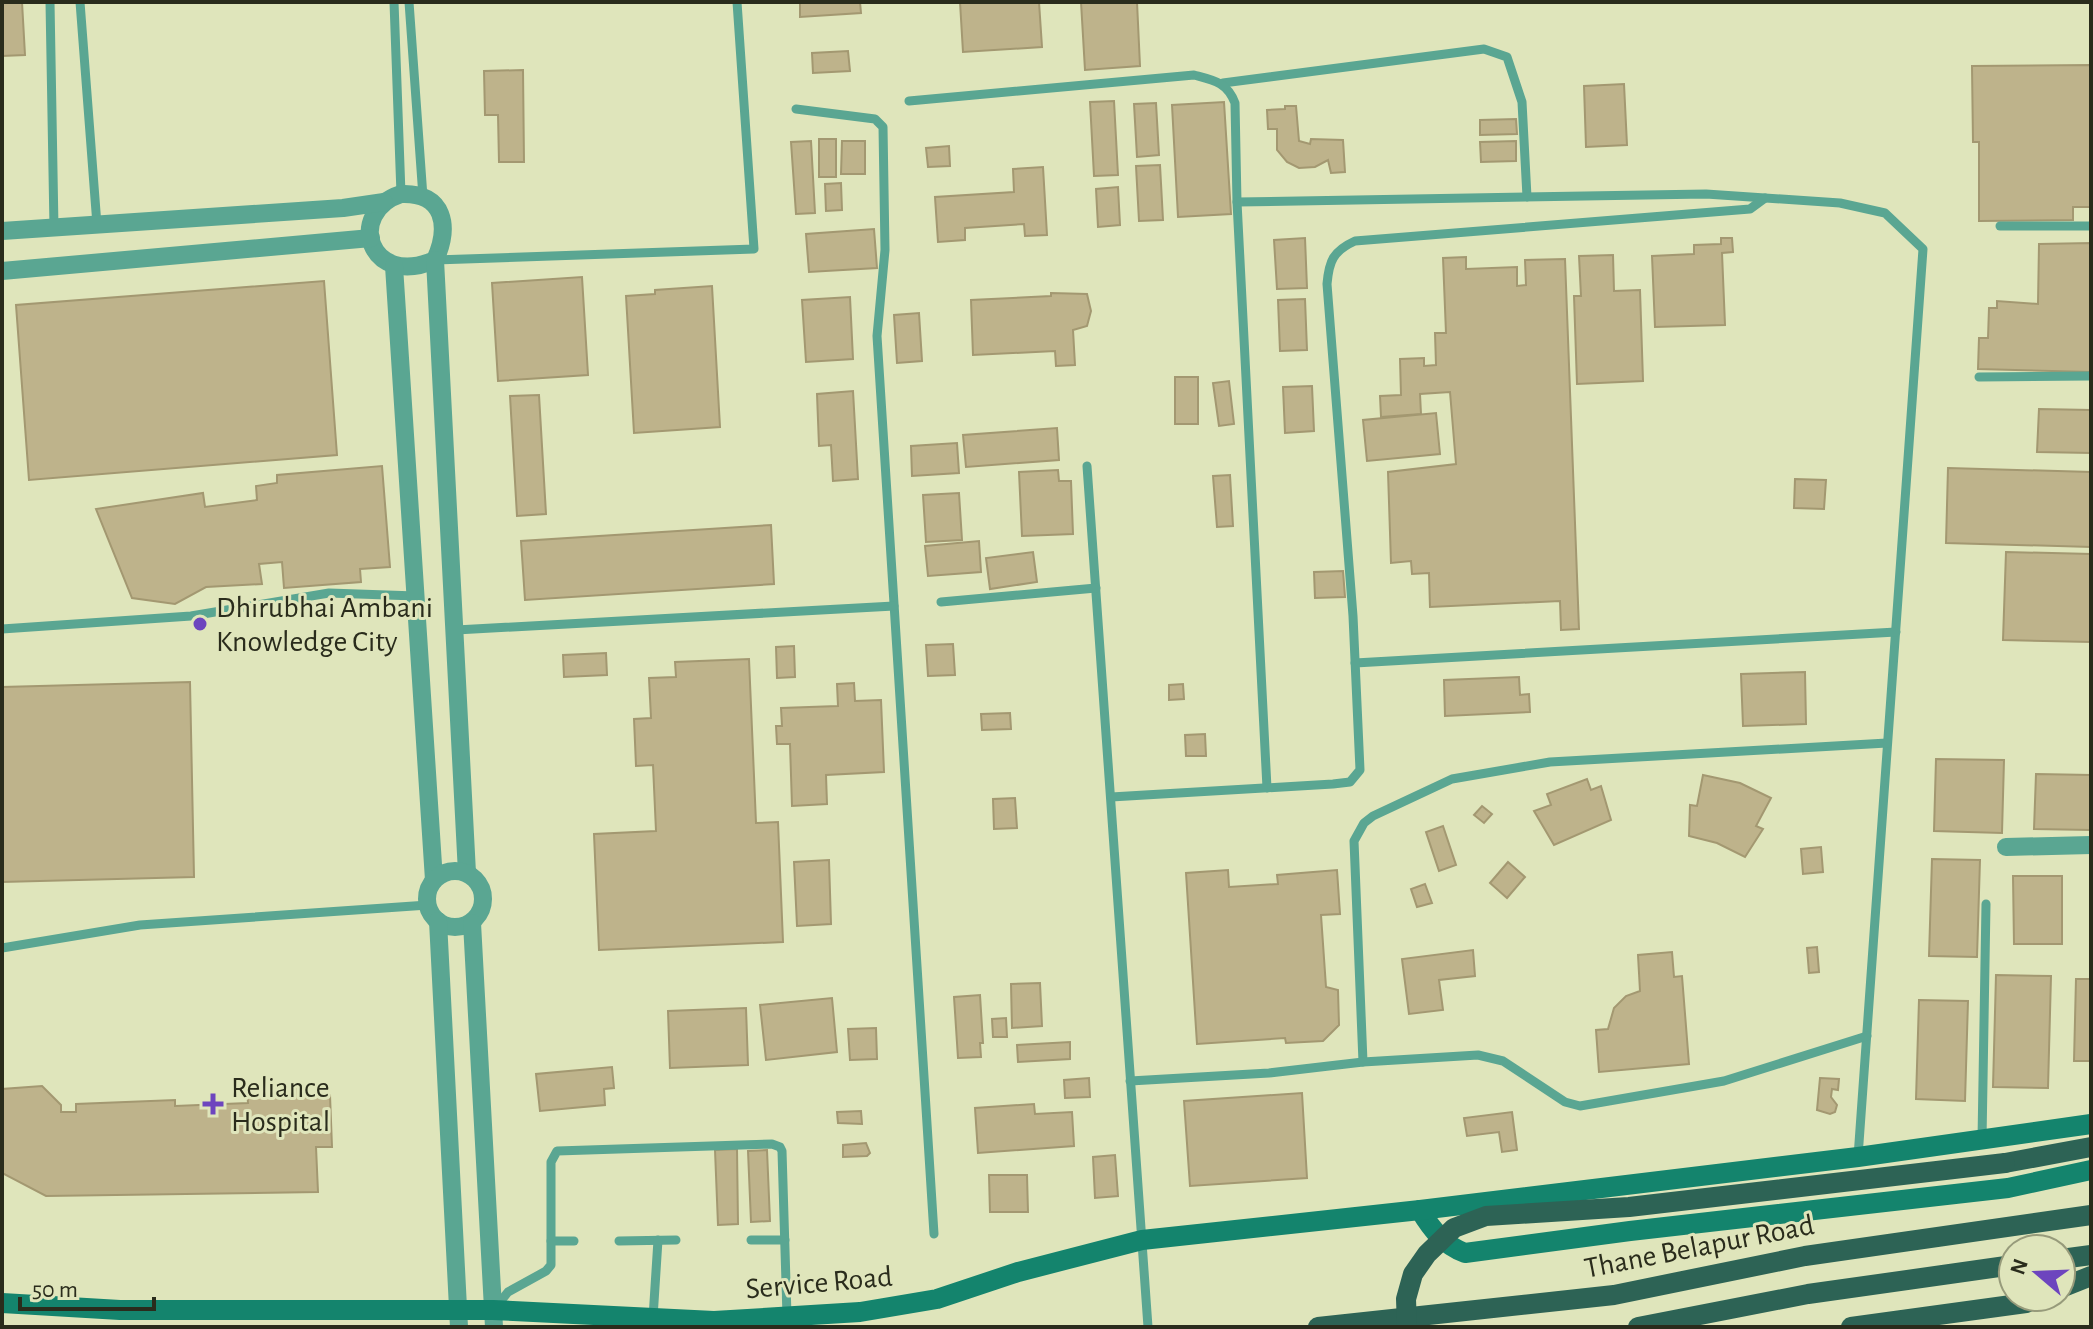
<svg xmlns="http://www.w3.org/2000/svg" width="2093" height="1329" viewBox="0 0 2093 1329" font-family="'Alegreya Sans',sans-serif">
<style>
.building{fill:#beb38b;stroke:#a39871;stroke-width:2}
.lines{fill:none;stroke-linecap:round;stroke-linejoin:round}
.lane{stroke:#5aa692;stroke-width:9}
.street{stroke:#5aa692;stroke-width:18}
.secondary{stroke:#14846d;stroke-width:20}
.primary{stroke:#2d6355;stroke-width:20}
.primary-bridge{stroke:#2d6355;stroke-width:20}
.poi-dot{fill:#6d45be;stroke:#dfe5bb;stroke-width:3}
.labels{text-anchor:middle;stroke-width:6;stroke-linejoin:round;paint-order:stroke}
.poi-label{font-size:30px;fill:#2a2c1c;stroke:#dfe5bb;text-anchor:start}
.street-label{font-size:30px;fill:#2a2c1c;stroke:#dfe5bb}
</style>
<rect width="100%" height="100%" fill="#dfe5bb"/>
<g class="building">
<path d="M 2,2 L 22,2 L 25,55 L 2,56 Z"/>
<path d="M 800,2 L 860,2 L 861,13 L 800,17 Z"/>
<path d="M 960,2 L 1039,2 L 1042,47 L 963,52 Z"/>
<path d="M 1081,2 L 1137,2 L 1140,66 L 1085,70 Z"/>
<path d="M 848,51 L 850,71 L 813,73 L 812,53 Z"/>
<path d="M 2091,65 L 2091,207 L 2073,207 L 2073,220 L 1979,221 L 1979,142 L 1973,142 L 1972,66 Z"/>
<path d="M 523,70 L 524,162 L 499,162 L 498,115 L 485,115 L 484,71 Z"/>
<path d="M 1624,84 L 1627,145 L 1586,147 L 1584,86 Z"/>
<path d="M 1114,101 L 1118,175 L 1094,176 L 1090,102 Z"/>
<path d="M 1224,102 L 1231,214 L 1178,217 L 1172,105 Z"/>
<path d="M 1156,103 L 1159,155 L 1137,157 L 1134,104 Z"/>
<path d="M 1285,106 L 1296,106 L 1299,141 L 1310,144 L 1311,139 L 1343,140 L 1345,172 L 1331,173 L 1328,160 L 1315,167 L 1299,168 L 1287,162 L 1277,150 L 1277,129 L 1268,129 L 1267,110 L 1285,109 Z"/>
<path d="M 1516,119 L 1517,134 L 1480,135 L 1480,120 Z"/>
<rect x="819" y="139" width="17" height="38"/>
<path d="M 811,141 L 815,213 L 796,214 L 791,142 Z"/>
<path d="M 842,141 L 865,141 L 865,174 L 841,174 Z"/>
<path d="M 1516,141 L 1516,161 L 1481,162 L 1480,142 Z"/>
<path d="M 949,146 L 950,166 L 928,167 L 926,148 Z"/>
<path d="M 1160,165 L 1163,220 L 1139,221 L 1136,166 Z"/>
<path d="M 1043,167 L 1047,235 L 1025,236 L 1024,224 L 965,228 L 965,240 L 938,242 L 935,197 L 1014,192 L 1013,169 Z"/>
<path d="M 841,183 L 842,210 L 826,211 L 825,184 Z"/>
<path d="M 1118,187 L 1120,225 L 1098,227 L 1096,189 Z"/>
<path d="M 874,229 L 877,268 L 809,272 L 806,234 Z"/>
<path d="M 1305,238 L 1307,288 L 1277,289 L 1274,240 Z"/>
<path d="M 1721,238 L 1732,238 L 1733,252 L 1722,253 L 1725,325 L 1655,327 L 1652,256 L 1694,254 L 1694,245 L 1721,244 Z"/>
<path d="M 2091,243 L 2091,372 L 1978,369 L 1979,338 L 1988,338 L 1989,308 L 1997,308 L 1997,301 L 2038,304 L 2039,244 Z"/>
<path d="M 1613,255 L 1614,291 L 1640,290 L 1643,381 L 1577,384 L 1574,296 L 1581,296 L 1579,256 Z"/>
<path d="M 1466,257 L 1466,269 L 1517,267 L 1517,286 L 1526,285 L 1525,260 L 1565,259 L 1579,629 L 1561,630 L 1560,601 L 1430,607 L 1429,573 L 1412,574 L 1411,561 L 1391,563 L 1388,472 L 1456,464 L 1450,392 L 1420,394 L 1421,414 L 1381,417 L 1380,396 L 1401,395 L 1400,359 L 1424,358 L 1424,366 L 1436,365 L 1435,333 L 1446,333 L 1443,258 Z"/>
<path d="M 582,277 L 588,375 L 498,381 L 492,283 Z"/>
<path d="M 324,281 L 337,455 L 29,480 L 16,305 Z"/>
<path d="M 712,286 L 720,427 L 634,433 L 626,296 L 655,294 L 655,290 Z"/>
<path d="M 1051,293 L 1087,294 L 1091,311 L 1087,326 L 1073,330 L 1075,365 L 1056,366 L 1055,351 L 973,355 L 971,300 L 1051,296 Z"/>
<path d="M 850,297 L 853,359 L 806,362 L 802,300 Z"/>
<path d="M 1305,299 L 1307,350 L 1280,351 L 1278,300 Z"/>
<path d="M 919,313 L 922,361 L 897,363 L 894,315 Z"/>
<rect x="1175" y="377" width="23" height="47"/>
<path d="M 1229,381 L 1234,424 L 1219,426 L 1213,383 Z"/>
<path d="M 1312,386 L 1314,431 L 1285,433 L 1283,387 Z"/>
<path d="M 853,391 L 858,479 L 833,481 L 831,445 L 819,446 L 817,394 Z"/>
<path d="M 539,395 L 546,514 L 517,516 L 510,396 Z"/>
<path d="M 2039,409 L 2091,410 L 2091,453 L 2037,452 Z"/>
<path d="M 1436,413 L 1440,454 L 1367,461 L 1363,420 Z"/>
<path d="M 1057,428 L 1059,460 L 966,467 L 963,435 Z"/>
<path d="M 957,443 L 959,473 L 912,476 L 911,446 Z"/>
<path d="M 382,466 L 390,567 L 360,569 L 361,582 L 284,588 L 282,562 L 259,564 L 262,584 L 206,587 L 175,604 L 132,598 L 96,509 L 203,493 L 205,507 L 257,500 L 256,486 L 277,483 L 277,475 Z"/>
<path d="M 1948,468 L 2091,472 L 2091,547 L 1946,543 Z"/>
<path d="M 1058,470 L 1059,481 L 1071,481 L 1073,534 L 1022,536 L 1019,472 Z"/>
<path d="M 1230,475 L 1233,526 L 1217,527 L 1213,476 Z"/>
<path d="M 1795,479 L 1826,480 L 1824,509 L 1794,508 Z"/>
<path d="M 959,493 L 962,540 L 926,542 L 923,495 Z"/>
<path d="M 771,525 L 774,584 L 525,600 L 521,541 Z"/>
<path d="M 979,541 L 981,572 L 928,576 L 925,546 Z"/>
<path d="M 1033,552 L 1037,582 L 990,589 L 986,558 Z"/>
<path d="M 2006,552 L 2091,554 L 2091,642 L 2003,640 Z"/>
<path d="M 1343,571 L 1345,597 L 1315,598 L 1314,572 Z"/>
<path d="M 953,644 L 955,675 L 928,676 L 926,645 Z"/>
<path d="M 794,646 L 795,677 L 777,678 L 776,647 Z"/>
<path d="M 606,653 L 607,675 L 564,677 L 563,655 Z"/>
<path d="M 749,659 L 756,823 L 778,822 L 783,942 L 599,950 L 594,834 L 656,831 L 653,765 L 636,766 L 634,719 L 651,718 L 649,678 L 676,677 L 675,662 Z"/>
<path d="M 1805,672 L 1806,724 L 1743,726 L 1741,674 Z"/>
<path d="M 1519,677 L 1520,695 L 1529,694 L 1530,712 L 1445,716 L 1444,680 Z"/>
<path d="M 190,682 L 194,877 L 2,882 L 2,687 Z"/>
<path d="M 854,683 L 855,701 L 881,700 L 884,772 L 826,775 L 827,804 L 792,806 L 790,744 L 777,744 L 776,726 L 782,726 L 781,708 L 838,706 L 837,684 Z"/>
<path d="M 1183,684 L 1184,699 L 1169,700 L 1169,685 Z"/>
<path d="M 1010,713 L 1011,729 L 982,730 L 981,714 Z"/>
<path d="M 1205,734 L 1206,756 L 1186,756 L 1185,735 Z"/>
<path d="M 1936,759 L 2004,760 L 2002,833 L 1934,831 Z"/>
<path d="M 2036,774 L 2091,775 L 2091,830 L 2034,829 Z"/>
<path d="M 1703,775 L 1740,783 L 1771,798 L 1756,826 L 1763,829 L 1745,857 L 1717,843 L 1689,836 L 1690,805 L 1697,806 Z"/>
<path d="M 1587,779 L 1591,790 L 1601,786 L 1611,820 L 1554,845 L 1534,811 L 1551,805 L 1547,794 Z"/>
<path d="M 1015,798 L 1017,828 L 994,829 L 993,799 Z"/>
<path d="M 1482,806 L 1492,814 L 1484,823 L 1474,815 Z"/>
<path d="M 1443,826 L 1456,865 L 1439,871 L 1426,832 Z"/>
<path d="M 1821,847 L 1823,872 L 1803,874 L 1801,849 Z"/>
<path d="M 1932,859 L 1980,860 L 1977,957 L 1929,956 Z"/>
<path d="M 829,860 L 831,924 L 797,926 L 794,862 Z"/>
<path d="M 1508,862 L 1525,877 L 1507,898 L 1490,883 Z"/>
<path d="M 1228,870 L 1229,887 L 1278,884 L 1277,875 L 1337,870 L 1340,914 L 1321,915 L 1326,987 L 1338,990 L 1339,1025 L 1323,1041 L 1286,1043 L 1285,1038 L 1197,1044 L 1186,873 Z"/>
<path d="M 2013,876 L 2062,876 L 2062,944 L 2014,944 Z"/>
<path d="M 1425,884 L 1432,903 L 1417,907 L 1411,889 Z"/>
<path d="M 1817,947 L 1819,972 L 1809,973 L 1807,948 Z"/>
<path d="M 1473,950 L 1475,976 L 1439,980 L 1443,1010 L 1409,1014 L 1402,959 Z"/>
<path d="M 1672,952 L 1674,977 L 1682,976 L 1689,1064 L 1599,1072 L 1596,1030 L 1608,1029 L 1614,1008 L 1626,996 L 1640,991 L 1638,955 Z"/>
<path d="M 1996,975 L 2051,976 L 2048,1088 L 1993,1087 Z"/>
<path d="M 2076,979 L 2091,979 L 2091,1061 L 2074,1061 Z"/>
<path d="M 1040,983 L 1042,1026 L 1012,1028 L 1011,984 Z"/>
<path d="M 980,995 L 983,1043 L 980,1043 L 981,1057 L 958,1058 L 954,997 Z"/>
<path d="M 832,998 L 837,1052 L 766,1060 L 760,1005 Z"/>
<path d="M 1919,1000 L 1968,1001 L 1965,1101 L 1916,1099 Z"/>
<path d="M 746,1008 L 748,1065 L 670,1068 L 668,1011 Z"/>
<path d="M 1006,1018 L 1007,1037 L 993,1037 L 992,1019 Z"/>
<path d="M 876,1028 L 877,1059 L 850,1060 L 848,1029 Z"/>
<path d="M 1070,1042 L 1070,1059 L 1018,1062 L 1017,1045 Z"/>
<path d="M 612,1067 L 614,1088 L 604,1089 L 605,1105 L 540,1111 L 536,1074 Z"/>
<path d="M 1089,1078 L 1090,1097 L 1065,1098 L 1064,1080 Z"/>
<path d="M 1820,1078 L 1839,1079 L 1838,1090 L 1832,1089 L 1831,1097 L 1837,1105 L 1835,1112 L 1830,1114 L 1817,1110 Z"/>
<path d="M 42,1086 L 61,1105 L 61,1112 L 76,1112 L 76,1104 L 175,1100 L 175,1106 L 248,1103 L 247,1090 L 308,1087 L 309,1096 L 330,1095 L 332,1147 L 316,1147 L 318,1192 L 46,1196 L 2,1173 L 2,1089 Z"/>
<path d="M 1302,1093 L 1307,1178 L 1190,1186 L 1184,1101 Z"/>
<path d="M 1034,1104 L 1035,1114 L 1072,1112 L 1074,1146 L 978,1153 L 975,1108 Z"/>
<path d="M 861,1111 L 862,1124 L 838,1123 L 837,1112 Z"/>
<path d="M 1512,1112 L 1517,1150 L 1502,1152 L 1499,1132 L 1467,1136 L 1464,1118 Z"/>
<path d="M 866,1143 L 870,1153 L 867,1156 L 843,1157 L 843,1145 Z"/>
<path d="M 737,1149 L 738,1224 L 718,1225 L 715,1150 Z"/>
<path d="M 767,1150 L 770,1221 L 751,1222 L 748,1151 Z"/>
<path d="M 1115,1155 L 1118,1196 L 1095,1198 L 1093,1157 Z"/>
<path d="M 989,1175 L 1027,1175 L 1028,1212 L 990,1212 Z"/>
</g>
<g class="lines">
<g class="lane">
<path d="M 50,2 L 54,228"/>
<path d="M 80,2 L 97,225"/>
<path d="M 394,2 L 401,194"/>
<path d="M 409,2 L 423,197"/>
<path d="M 1223,83 L 1484,49 L 1507,57 L 1522,102 L 1527,197"/>
<path d="M 909,101 L 1194,75 C 1213,80 1227,82 1235,103 L 1237,202 L 1267,788"/>
<path d="M 796,109 L 875,119 L 883,127 L 885,250 L 877,336 L 934,1234"/>
<path d="M 1237,202 L 1706,194 L 1840,203 L 1885,213 L 1923,249 L 1858,1157"/>
<path d="M 2000,226 L 2091,226"/>
<path d="M 435,260 L 754,249 L 737,2"/>
<path d="M 1979,377 L 2091,376"/>
<path d="M 1087,466 L 1148,1327"/>
<path d="M 941,602 L 1096,588"/>
<path d="M 2,629 L 191,616 L 329,593 L 416,596"/>
<path d="M 456,630 L 894,606"/>
<path d="M 1355,663 L 1896,632"/>
<path d="M 1111,797 L 1333,784 L 1350,782 L 1360,770 L 1353,616 L 1327,284 C 1329,261 1333,251 1355,241 L 1750,209 L 1765,198"/>
<path d="M 2,948 L 140,925 L 428,905"/>
<path d="M 1363,1062 L 1354,841 L 1364,823 L 1373,816 L 1452,779 L 1550,762 L 1887,743"/>
<path d="M 1130,1081 L 1269,1073 L 1363,1062 L 1478,1055 L 1503,1061 L 1565,1102 L 1580,1106 L 1724,1081 L 1867,1036"/>
<path d="M 1982,1140 L 1986,904"/>
<path d="M 751,1240 L 785,1240"/>
<path d="M 551,1241 L 574,1241"/>
<path d="M 619,1241 L 676,1240"/>
<path d="M 495,1308 L 508,1292 L 546,1271 L 551,1265 L 551,1162 L 557,1151 L 772,1144 L 780,1147 L 782,1151 L 787,1316"/>
<path d="M 653,1318 L 658,1240"/>
</g>
<g class="street">
<path d="M 401,194 C 445,192 450,227 435,260 C 368,289 346,212 401,194 Z"/>
<path d="M 2,231 L 343,208 L 384,202"/>
<path d="M 435,260 L 467,873"/>
<path d="M 394,266 L 434,880"/>
<path d="M 2,271 L 371,238"/>
<path d="M 2006,847 L 2091,845"/>
<circle cx="455" cy="899" r="28"/>
<path d="M 438,921 L 459,1327"/>
<path d="M 472,923 L 494,1327"/>
</g>
<g class="secondary">
<path d="M 1420,1210 C 1432,1230 1444,1245 1465,1253 L 1630,1231 L 2008,1188 L 2091,1170"/>
<path d="M 2,1303 L 120,1310 L 493,1310 L 714,1321 L 860,1312 L 937,1299 L 1018,1272 L 1142,1240 L 1420,1210 L 1858,1157 L 2091,1124"/>
</g>
<g class="primary">
<path d="M 2005,1163 L 2091,1147"/>
<path d="M 2061,1259 L 2091,1255"/>
<path d="M 2061,1288 L 2091,1276"/>
<path d="M 1318,1327 L 1614,1295 L 1805,1256 L 2091,1215"/>
<path d="M 1638,1327 L 1808,1294 L 2013,1265"/>
<path d="M 1851,1327 L 2026,1303 L 2040,1297"/>
</g>
<path class="primary-bridge" d="M 1407,1327 L 1406,1299 L 1413,1274 L 1427,1254 L 1454,1228 L 1486,1216 L 1629,1207 L 2005,1163"/>
</g>
<g class="poi-dot">
<circle cx="200" cy="624" r="8"/>
<path d="M209 1092h8v8h8v8h-8v8h-8v-8h-8v-8h8z"/>
</g>
<g class="labels">
<g class="poi-label">
<text x="216" y="617">Dhirubhai Ambani<tspan x="216" dy="34">Knowledge City</tspan></text>
<text x="231" y="1097">Reliance<tspan x="231" dy="34">Hospital</tspan></text>
</g>
<g class="street-label">
<text transform="translate(1699 1246) rotate(-11)" y="10">Thane Belapur Road</text>
<text transform="translate(819 1282) rotate(-5)" y="10">Service Road</text>
</g>
</g>
<rect width="2093" height="1329" fill="none" stroke="#2a2c1c" stroke-width="8"/>
<g transform="translate(2037 1273) rotate(289)"><circle r="38" fill="#dfe5bb" stroke="#979b7b" stroke-width="2"/>
<path d="M0-6L14 30L0 20L-14 30Z" fill="#6d45be"/>
<text y="-12" font-size="22" font-weight="bold" text-anchor="middle" fill="#2a2c1c">N</text>
</g>
<path d="M20 1297v12h134v-12" fill="none" stroke="#2a2c1c" stroke-width="4"/>
<text x="32" y="1297" font-size="24" fill="#2a2c1c" stroke="#dfe5bb" stroke-width="6" paint-order="stroke">50 m</text>
</svg>
